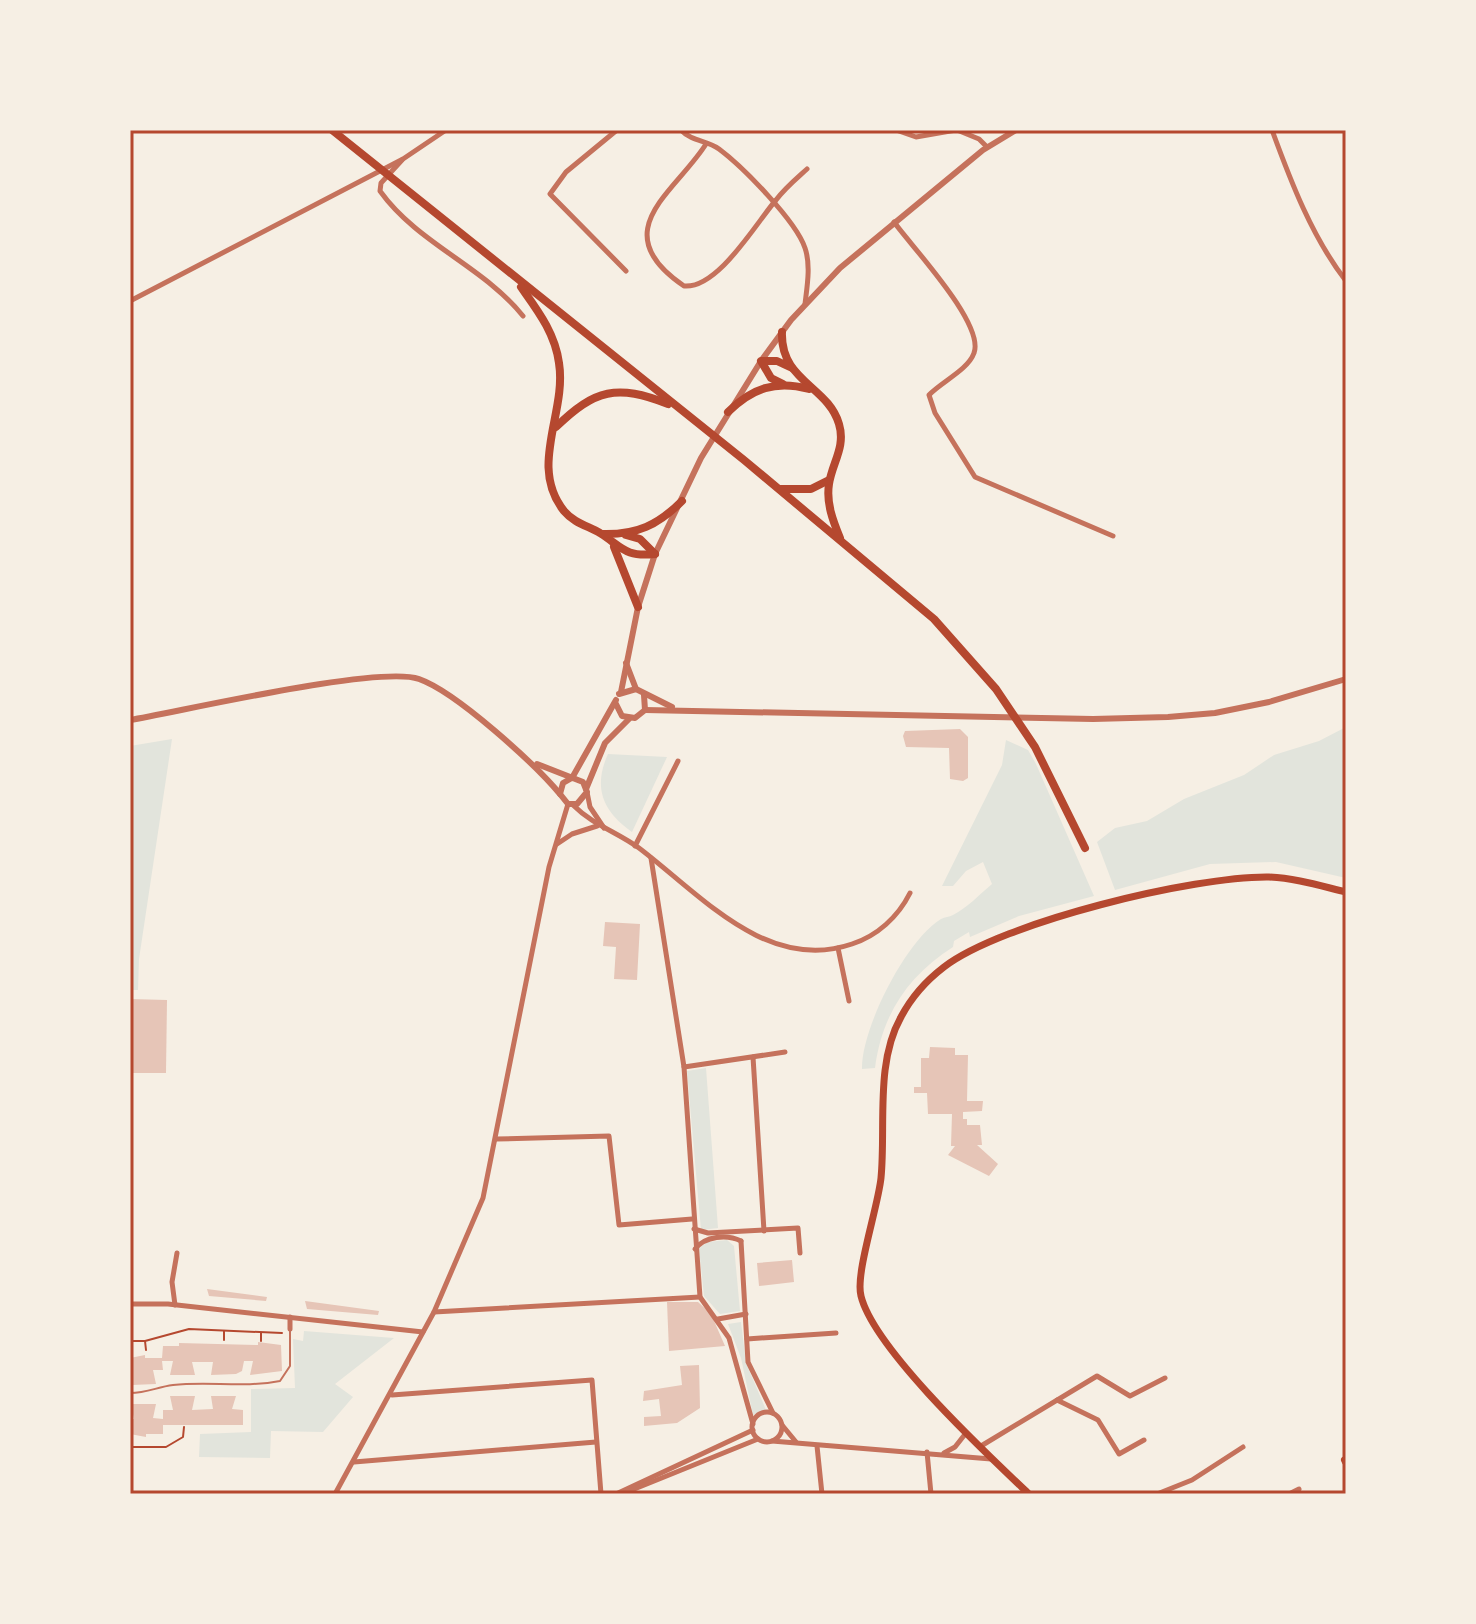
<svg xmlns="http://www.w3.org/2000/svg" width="1476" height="1624" viewBox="0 0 1476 1624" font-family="'Alegreya Sans',sans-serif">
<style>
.green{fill:#e2e4dc}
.building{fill:#e6c5b7}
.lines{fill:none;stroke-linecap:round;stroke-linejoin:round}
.path{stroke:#b5482f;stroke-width:2}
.service{stroke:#c5725c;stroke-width:2}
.minor{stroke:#c5725c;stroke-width:5}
.tertiary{stroke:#c5725c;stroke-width:6}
.secondary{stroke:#b5482f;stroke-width:7}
.trunk{stroke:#b5482f;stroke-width:8}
.neatline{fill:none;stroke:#b5482f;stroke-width:3}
</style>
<rect width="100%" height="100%" fill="#f6efe4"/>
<g class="green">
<path d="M 1346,727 L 1346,878 L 1276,862 L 1210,864 L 1115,890 L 1097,842 L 1115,828 L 1147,821 L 1184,799 L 1244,775 L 1274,755 L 1319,741 Z"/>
<path d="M 172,739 L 139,959 L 138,990 L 130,990 L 130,746 Z"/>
<path d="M 1006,740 L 1028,750 L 1036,764 L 1094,896 L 1019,916 L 970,937 L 969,932 L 954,941 L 953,947 C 908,976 882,1014 875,1068 L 862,1069 C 861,1029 906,940 941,919 C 945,917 949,917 953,915 C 967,908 980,894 992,884 L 983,862 L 966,871 L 953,886 L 942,886 L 1002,765 Z"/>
<path d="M 608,754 L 667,757 L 632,832 C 602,811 593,787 608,754 Z"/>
<path d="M 706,1068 L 718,1228 L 701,1230 L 687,1071 Z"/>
<path d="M 727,1240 L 734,1246 L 740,1311 L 720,1314 L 704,1296 L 699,1248 L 708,1242 Z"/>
<path d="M 741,1322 L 746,1363 L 766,1410 L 753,1415 L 741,1358 L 728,1324 Z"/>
<path d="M 304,1331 L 394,1338 L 335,1384 L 353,1397 L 323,1432 L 271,1431 L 270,1458 L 199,1457 L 200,1434 L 251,1432 L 251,1389 L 295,1388 L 293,1339 L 303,1341 Z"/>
</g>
<g class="building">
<path d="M 960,729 L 968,737 L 968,778 L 963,781 L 950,779 L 949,748 L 906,747 L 903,736 L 905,731 Z"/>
<path d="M 605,922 L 640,924 L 637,980 L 614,979 L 616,947 L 603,946 Z"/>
<path d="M 130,999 L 167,1000 L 166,1073 L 130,1073 Z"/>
<path d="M 930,1047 L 955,1048 L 955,1055 L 968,1055 L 967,1101 L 983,1101 L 982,1111 L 963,1112 L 963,1119 L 967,1119 L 967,1125 L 980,1125 L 982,1145 L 977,1145 L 998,1164 L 989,1176 L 948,1155 L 955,1146 L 951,1146 L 952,1114 L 928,1114 L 927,1093 L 914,1093 L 914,1087 L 921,1087 L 921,1058 L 929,1058 Z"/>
<path d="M 792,1260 L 794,1282 L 759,1286 L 757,1263 Z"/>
<path d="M 207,1289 L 267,1297 L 266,1301 L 209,1296 Z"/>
<path d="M 305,1301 L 379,1311 L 378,1315 L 307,1309 Z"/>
<path d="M 667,1302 L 698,1302 L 711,1314 L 725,1346 L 669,1351 Z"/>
<path d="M 258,1342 L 281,1345 L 282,1371 L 250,1375 L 253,1361 L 244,1361 L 242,1371 L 236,1374 L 211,1375 L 213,1362 L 192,1362 L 195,1375 L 170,1375 L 173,1361 L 162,1361 L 163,1370 L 153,1370 L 156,1384 L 132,1385 L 130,1358 L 145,1355 L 145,1358 L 162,1358 L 163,1346 L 179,1346 L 179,1343 L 258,1345 Z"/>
<path d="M 699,1365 L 700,1408 L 677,1423 L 644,1426 L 644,1417 L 661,1416 L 659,1399 L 643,1401 L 644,1391 L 682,1385 L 680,1366 Z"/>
<path d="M 170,1396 L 195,1396 L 192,1410 L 213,1409 L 211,1396 L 236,1396 L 232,1409 L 243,1410 L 243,1425 L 163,1425 L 163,1434 L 146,1434 L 146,1437 L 130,1434 L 130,1419 L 134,1419 L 131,1404 L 156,1404 L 153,1418 L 163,1419 L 163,1410 L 173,1410 Z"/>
</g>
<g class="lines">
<g class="path">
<path d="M 224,1331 L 224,1340"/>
<path d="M 130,1341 L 145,1341 L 146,1350"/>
<path d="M 145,1341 L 189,1329 L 282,1333"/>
<path d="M 261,1341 L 261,1333"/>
<path d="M 130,1447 L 166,1447 L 183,1437 L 184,1427"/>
</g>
<path class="service" d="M 130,1393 C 147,1393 157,1387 173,1385 C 209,1381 244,1388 280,1381 L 290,1366 L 290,1330"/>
<g class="minor">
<path d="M 617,130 L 566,172 L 550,194 L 626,271"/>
<path d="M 681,130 C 692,142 707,140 719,149 C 743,167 796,221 805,248 C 811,265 807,287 805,304"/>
<path d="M 896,130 L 916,137 L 956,130"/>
<path d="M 957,130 L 979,139 L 987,147"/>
<path d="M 1272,130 C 1291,182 1312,237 1346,281"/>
<path d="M 706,144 C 676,192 603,231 684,286 C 718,289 756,223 776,200 C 785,188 796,179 807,169"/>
<path d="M 402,160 L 381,183 L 380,191 C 418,244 483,266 523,316"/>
<path d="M 894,222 C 912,247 985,324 974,353 C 968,370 941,382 929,395 L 935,413 L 975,477 L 1113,536"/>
<path d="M 130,301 L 403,159 L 446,130"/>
<path d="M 587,792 L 590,807 L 604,828"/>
<path d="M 573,805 C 593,825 617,832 639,848 C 701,895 767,973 852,944 C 877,936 898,917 910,893"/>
<path d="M 557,844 L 572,834 L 597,826"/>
<path d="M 635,846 L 678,761"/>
<path d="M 651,858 L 684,1067 L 700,1297 L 729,1338 L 753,1424"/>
<path d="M 838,948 L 849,1001"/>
<path d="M 753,1057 L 764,1231"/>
<path d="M 684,1067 L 785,1052"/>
<path d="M 496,1139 L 609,1136 L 619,1225 L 692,1219"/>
<path d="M 694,1229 L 708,1233 L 798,1228 L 800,1253"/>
<path d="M 741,1241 L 748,1362 L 773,1413"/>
<path d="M 695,1249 C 705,1236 727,1234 741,1241"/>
<path d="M 130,1304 L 168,1304 L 423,1332"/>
<path d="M 175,1305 L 172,1282 L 177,1253"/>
<path d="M 434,1312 L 700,1297"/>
<path d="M 718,1319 L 746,1314"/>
<path d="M 290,1329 L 290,1317"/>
<path d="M 747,1339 L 836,1333"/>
<path d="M 392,1395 L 592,1380 L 601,1494"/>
<path d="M 1057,1400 L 1098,1420 L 1119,1454 L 1144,1440"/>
<circle cx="767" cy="1427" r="15"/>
<path d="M 782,1425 L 796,1442"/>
<path d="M 772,1441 L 991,1459"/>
<path d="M 817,1446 L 822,1494"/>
<path d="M 981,1446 L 1097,1376 L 1130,1396 L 1165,1378"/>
<path d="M 927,1452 L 931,1494"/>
<path d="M 944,1453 L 955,1447 L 966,1433"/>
<path d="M 354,1462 L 596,1442"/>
<path d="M 335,1494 L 434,1312 L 483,1198 L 549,867 L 568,804"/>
<path d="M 616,1494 L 753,1430"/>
<path d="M 622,1494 L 758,1439"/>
<path d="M 1157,1494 L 1192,1480 L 1243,1447"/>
<path d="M 1289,1494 L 1299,1489"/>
</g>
<g class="tertiary">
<path d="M 626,663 L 636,689 L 672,707"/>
<path d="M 621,692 L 638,607 L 655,554 L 701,458 L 761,361 L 791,320 L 840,268 L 983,150 L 1016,130"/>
<path d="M 619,694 L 636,689"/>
<path d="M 616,704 L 622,716 L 635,718 L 645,710 L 644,695"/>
<path d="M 645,710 L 1093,719 L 1168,717 L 1215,713 L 1269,702 L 1346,679"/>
<path d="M 130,720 C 183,711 379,665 419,679 C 456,692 534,763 560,794"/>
<path d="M 537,764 L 583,782 L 587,792 L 577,804 L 568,804 L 560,794 L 563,783 L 570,779"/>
<path d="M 572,778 L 616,700"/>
<path d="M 586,789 L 605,743 L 629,719"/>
</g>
<path class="secondary" d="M 1029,1494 C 987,1454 874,1349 861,1296 C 855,1274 878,1207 881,1178 C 886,1127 875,1063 901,1017 C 911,998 927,980 944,967 C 1003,922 1194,876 1269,877 C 1295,878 1321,886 1346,892"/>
<g class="trunk">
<path d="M 332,130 L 744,460 L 934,619 L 996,689 L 1035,747 L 1085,848"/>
<path d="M 521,287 C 538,311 555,333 559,363 C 567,413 528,466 564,511 C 574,523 588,526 600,533 C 623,548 625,557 655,554"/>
<path d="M 782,332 C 780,381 828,386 839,424 C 846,447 832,463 829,484 C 826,503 833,521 840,538"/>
<path d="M 783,384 L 771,378 L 761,361 L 777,361 L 792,368"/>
<path d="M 728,412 C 752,388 776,380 809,389"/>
<path d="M 556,427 C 595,389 617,384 668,404"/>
<path d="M 781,489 L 811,489 L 829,480"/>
<path d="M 602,534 C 637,535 658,525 682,501"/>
<path d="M 626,535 L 640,539 L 655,554"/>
<path d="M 614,547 L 638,607"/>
<path d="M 1345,1460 L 1346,1462"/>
</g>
</g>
<rect width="1476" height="1624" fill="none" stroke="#f6efe4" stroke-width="264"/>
<rect x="132" y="132" width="1212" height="1360" class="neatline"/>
</svg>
